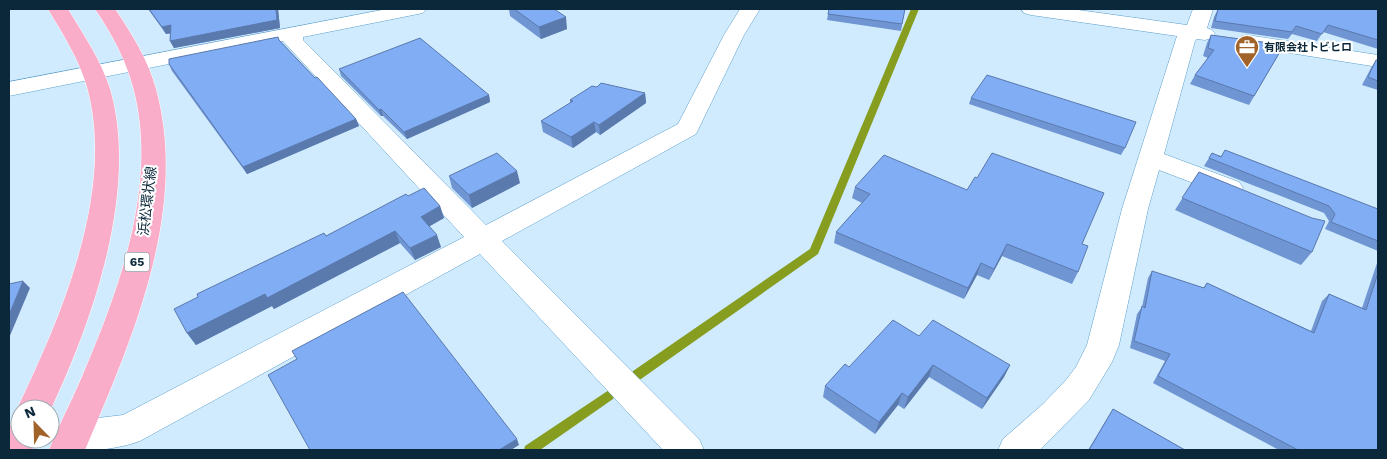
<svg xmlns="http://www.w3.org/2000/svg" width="1387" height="459" viewBox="0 0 1387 459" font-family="'Work Sans','Noto Sans JP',sans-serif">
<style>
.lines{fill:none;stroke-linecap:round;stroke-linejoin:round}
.stream{fill:#869d20;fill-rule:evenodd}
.minor-casing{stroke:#5c9fcc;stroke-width:1}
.major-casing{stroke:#fff;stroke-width:1}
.minor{fill:#fff;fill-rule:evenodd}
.major{fill:#faadc8;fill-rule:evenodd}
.wall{fill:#6f95d3}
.shaded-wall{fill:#5a79ac}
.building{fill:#81adf5;stroke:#5a79ac}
.labels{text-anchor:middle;stroke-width:4;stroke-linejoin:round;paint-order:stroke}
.far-poi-label{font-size:11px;font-weight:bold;fill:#0b283a;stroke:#fff;text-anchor:start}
.shield{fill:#fff;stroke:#546875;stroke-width:1}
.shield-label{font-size:12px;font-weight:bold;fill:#0b283a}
.street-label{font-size:14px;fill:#0b283a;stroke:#fff}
</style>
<rect width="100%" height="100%" fill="#d0ebfe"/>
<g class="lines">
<g class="stream">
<path d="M 911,9 L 919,9 L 818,254 L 641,379 L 637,380 L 633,379 L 631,375 L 633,371 L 810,249 Z"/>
<path d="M 609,390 L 613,391 L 615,395 L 613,399 L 540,450 L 524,450 L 525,446 Z"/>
</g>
<g class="minor-casing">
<g id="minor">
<path d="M 387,9 L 426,9 L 423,13 L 303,37 L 303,40 L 486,225 L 678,124 L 724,35 L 740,9 L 760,9 L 744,35 L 696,134 L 502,241 L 699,439 L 704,450 L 663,450 L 480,254 L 140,441 C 121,448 81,455 61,448 L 56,437 L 61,426 L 73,421 L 123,415 L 464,237 L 283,41 L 9,96 L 9,82 Z"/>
<path d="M 1021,9 L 1071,9 L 1187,25 L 1193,9 L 1213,9 L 1207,28 L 1212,30 L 1215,34 L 1212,38 L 1205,40 L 1197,39 L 1195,41 L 1164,154 L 1239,182 L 1243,188 L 1239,194 L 1230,197 L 1159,170 L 1148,209 L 1119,345 L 1112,362 L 1089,400 L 1040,450 L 998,450 L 1003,439 L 1043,404 L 1066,380 L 1076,367 L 1087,345 L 1122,209 L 1177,36 L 1031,15 L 1024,13 Z"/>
<path d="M 1247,35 L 1378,55 L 1378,67 L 1240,45 L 1237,41 L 1240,37 Z"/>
</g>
</g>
<g class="major-casing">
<g id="major">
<path d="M 48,9 L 68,9 C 83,34 101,60 110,89 C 139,189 93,320 50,411 L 50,409 L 20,409 L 20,415 L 17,409 C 61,317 116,191 87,87 C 79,59 63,34 48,9 Z"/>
<path d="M 95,9 L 115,9 C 132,34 148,60 156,89 C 189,211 132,339 85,450 L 49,450 C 60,422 75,395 86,367 C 123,280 160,174 131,80 C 123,54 110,31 95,9 Z"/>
<path d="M 20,422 L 20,439 L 37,439 L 32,450 L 9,450 L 9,426 Z"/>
</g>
</g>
<use href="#minor" class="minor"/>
<use href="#major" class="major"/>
</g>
<g class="wall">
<path d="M 148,9 L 278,9 L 280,28 L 174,48 L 170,41 L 170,33 L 166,34 Z"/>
<path d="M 509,9 L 554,9 L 567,29 L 541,39 L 510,16 Z"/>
<path d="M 905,9 L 901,31 L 827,20 L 828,14 Z"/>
<path d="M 1218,9 L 1378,9 L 1378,49 L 1323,32 L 1317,41 L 1292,34 L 1288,39 L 1211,28 L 1214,17 Z"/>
<path d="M 1211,35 L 1284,45 L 1249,105 L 1190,84 L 1195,75 L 1208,58 L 1203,56 L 1207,43 Z"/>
<path d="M 281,42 L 315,78 L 356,119 L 359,126 L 247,174 L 172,71 L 169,64 Z"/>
<path d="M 1376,60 L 1378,60 L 1378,90 L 1362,85 L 1371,68 Z"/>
<path d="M 339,69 L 489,95 L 490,102 L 407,139 L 383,116 L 381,116 L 341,76 Z"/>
<path d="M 645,93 L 646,103 L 600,135 L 596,132 L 573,148 L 543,132 L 541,121 L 570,103 L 570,100 Z"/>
<path d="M 971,98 L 1125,148 L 1121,155 L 969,104 Z"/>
<path d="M 1212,153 L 1378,209 L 1378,251 L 1325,229 L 1329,221 L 1324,213 L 1204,166 Z"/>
<path d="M 1199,172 L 1312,252 L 1301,265 L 1175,210 Z"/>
<path d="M 449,176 L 520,183 L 472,208 L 452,188 Z"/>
<path d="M 855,187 L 1082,244 L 1078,272 L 1072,284 L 1002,256 L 989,280 L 977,275 L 964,299 L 834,243 L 836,232 L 862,203 L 852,198 Z"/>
<path d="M 408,196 L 440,206 L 444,218 L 429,226 L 441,247 L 415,260 L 400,243 L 274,309 L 272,306 L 196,345 L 187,333 L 326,236 Z"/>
<path d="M 1378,260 L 1378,450 L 1279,450 L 1153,383 L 1165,361 L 1130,348 L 1137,314 L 1142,307 L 1148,278 L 1152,271 L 1203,288 L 1207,283 L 1311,331 L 1322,301 L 1329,294 L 1362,308 Z"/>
<path d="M 919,336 L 1010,365 L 1004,377 L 982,409 L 929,377 L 904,409 L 898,405 L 875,434 L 823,397 L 825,386 Z"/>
<path d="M 1113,409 L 1185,450 L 1088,450 Z"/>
</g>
<g class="shaded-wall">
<path d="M 276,9 L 278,9 L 280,28 L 174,48 L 170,41 Z"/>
<path d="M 566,17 L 567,29 L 541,39 L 539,27 Z"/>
<path d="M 171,25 L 175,33 L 166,34 L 162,27 Z"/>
<path d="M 645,93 L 646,103 L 600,135 L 599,125 Z"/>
<path d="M 489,95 L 490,102 L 407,139 L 404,132 Z"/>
<path d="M 381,109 L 383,116 L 381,116 L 379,110 Z"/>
<path d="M 356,119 L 359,126 L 247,174 L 243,167 Z"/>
<path d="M 594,122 L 596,132 L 573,148 L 571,137 Z"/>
<path d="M 517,171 L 520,183 L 472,208 L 469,195 Z"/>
<path d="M 440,206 L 444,218 L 425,229 L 421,217 Z"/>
<path d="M 395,231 L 400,243 L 274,309 L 267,298 Z"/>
<path d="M 437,235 L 441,247 L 415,260 L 410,248 Z"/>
<path d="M 1007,244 L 1002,256 L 989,280 L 994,269 Z"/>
<path d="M 981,263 L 977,275 L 964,299 L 968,288 Z"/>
<path d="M 23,281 L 30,288 L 9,338 L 9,315 Z"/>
<path d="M 265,294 L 272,306 L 196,345 L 187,333 Z"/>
<path d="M 933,365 L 929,377 L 904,409 L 908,397 Z"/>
<path d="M 1010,365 L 1004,377 L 982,409 L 987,398 Z"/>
<path d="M 902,393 L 898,405 L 875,434 L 879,422 Z"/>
<path d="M 517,439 L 519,445 L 511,450 L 499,450 Z"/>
</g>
<g class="building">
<path d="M 149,9 L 276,9 L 277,20 L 170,41 L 171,25 L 162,27 Z"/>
<path d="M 514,9 L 554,9 L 566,17 L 539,27 Z"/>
<path d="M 829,9 L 905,9 L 902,24 L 828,14 Z"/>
<path d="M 1218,9 L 1378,9 L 1378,40 L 1328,25 L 1322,34 L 1296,26 L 1292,32 L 1215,21 Z"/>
<path d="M 1211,35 L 1284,45 L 1254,96 L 1195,75 L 1214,50 L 1208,48 Z"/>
<path d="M 278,37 L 279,40 L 315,78 L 317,77 L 356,119 L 243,167 L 169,64 L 169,59 Z"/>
<path d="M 420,38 L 489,95 L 404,132 L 381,109 L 379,110 L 339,69 Z"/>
<path d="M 1376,60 L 1378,60 L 1378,81 L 1368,77 Z"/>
<path d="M 987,75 L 1136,122 L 1125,148 L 971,98 Z"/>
<path d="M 601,83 L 645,93 L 599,125 L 594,122 L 571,137 L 541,121 L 573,101 L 570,100 L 592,86 L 597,87 Z"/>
<path d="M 1225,150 L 1378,209 L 1378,241 L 1331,222 L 1335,214 L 1329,206 L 1209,158 L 1212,153 L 1221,157 Z"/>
<path d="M 497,153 L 517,171 L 469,195 L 449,176 Z"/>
<path d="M 992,153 L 1104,193 L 1082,244 L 1088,246 L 1078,272 L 1007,244 L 994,269 L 981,263 L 968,288 L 836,232 L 870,194 L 855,187 L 884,155 L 967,190 L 975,177 L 977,178 Z"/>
<path d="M 1199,172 L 1312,218 L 1325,221 L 1312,252 L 1182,198 Z"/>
<path d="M 424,188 L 440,206 L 421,217 L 437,235 L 410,248 L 395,231 L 267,298 L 265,294 L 187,333 L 174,309 L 198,297 L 197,294 L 324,233 L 326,236 L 406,194 L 408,196 Z"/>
<path d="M 1152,271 L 1204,288 L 1207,283 L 1314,333 L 1329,294 L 1366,310 L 1378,273 L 1378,450 L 1298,450 L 1158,376 L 1170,354 L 1134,341 L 1142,306 L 1145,308 Z"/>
<path d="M 23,281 L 9,315 L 9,284 Z"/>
<path d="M 403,292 L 517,439 L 499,450 L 310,450 L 268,375 L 297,359 L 292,351 Z"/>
<path d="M 893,320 L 919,336 L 933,320 L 1010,365 L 987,398 L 933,365 L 908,397 L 902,393 L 879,422 L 825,386 L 845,364 L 849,367 Z"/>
<path d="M 1113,409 L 1185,450 L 1089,450 Z"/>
</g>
<defs>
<g id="office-pin" transform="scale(1.25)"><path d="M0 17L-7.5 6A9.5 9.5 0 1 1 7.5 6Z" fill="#a16329" stroke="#fff"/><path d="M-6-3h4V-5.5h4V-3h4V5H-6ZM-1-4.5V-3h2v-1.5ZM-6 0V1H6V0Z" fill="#fff"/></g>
</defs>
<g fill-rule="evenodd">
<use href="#office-pin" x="1247" y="47"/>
</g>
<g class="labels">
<g class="far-poi-label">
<text x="1264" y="51">有限会社トビヒロ</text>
</g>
<rect class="shield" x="124.5" y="252.5" width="25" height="19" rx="4"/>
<g class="shield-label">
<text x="137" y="266">65</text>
</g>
<g class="street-label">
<text transform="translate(147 201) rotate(-83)" y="5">浜松環状線</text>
</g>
</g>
<rect width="1387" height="459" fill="none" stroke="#0b283a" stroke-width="20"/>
<g transform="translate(35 424) rotate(337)"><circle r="24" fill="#ffffff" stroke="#9da9b0"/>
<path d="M0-4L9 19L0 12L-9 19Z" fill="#a16329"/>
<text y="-8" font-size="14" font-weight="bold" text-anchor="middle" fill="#0b283a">N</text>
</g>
</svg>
